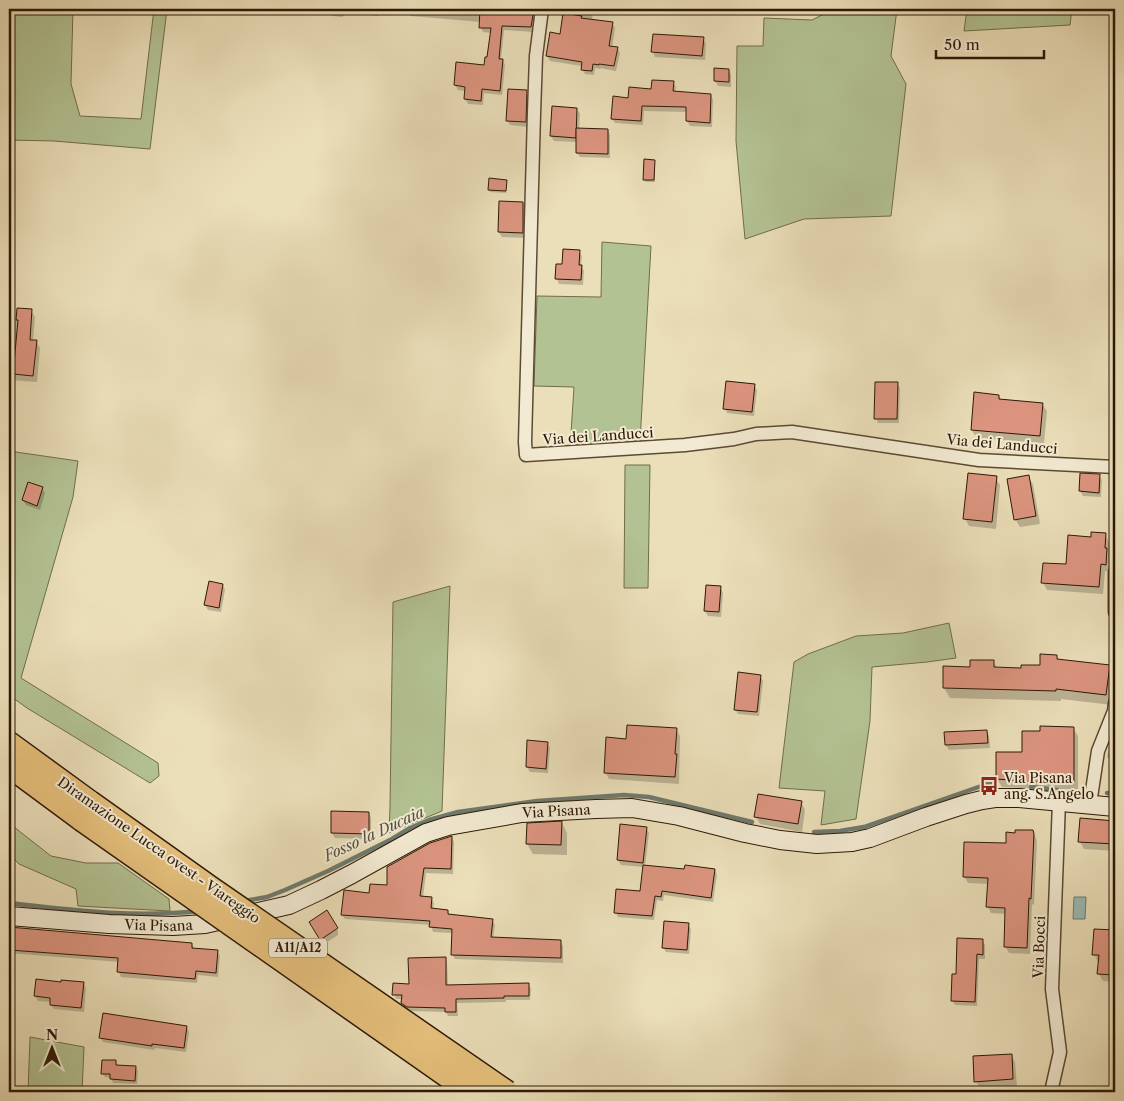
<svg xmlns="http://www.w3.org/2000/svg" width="1124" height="1101" viewBox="0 0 1124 1101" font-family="'Libre Caslon Text',serif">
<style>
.green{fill:#b3c292;stroke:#706d4c}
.water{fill:#99bcb4;stroke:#6e7a6e}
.shadow{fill:#0003}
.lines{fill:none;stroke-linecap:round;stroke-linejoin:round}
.stream{stroke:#6e7a6e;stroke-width:4.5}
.building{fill:#dc9580;stroke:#2d1805}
.street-casing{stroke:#5c4a32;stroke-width:15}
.secondary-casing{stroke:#2d1805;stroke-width:20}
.highway-casing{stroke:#2d1805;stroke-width:25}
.street{stroke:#f2ead2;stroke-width:12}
.secondary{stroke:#f2ead2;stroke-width:18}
.highway{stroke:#e6c07c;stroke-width:22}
.highway-bridge-casing{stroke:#2d1805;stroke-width:25;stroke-linecap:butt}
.highway-bridge{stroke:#e6c07c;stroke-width:22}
.labels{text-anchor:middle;stroke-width:4;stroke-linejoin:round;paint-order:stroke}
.shield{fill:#f2ead2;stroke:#685742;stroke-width:1}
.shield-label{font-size:12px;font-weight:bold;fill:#2d1805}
.street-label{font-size:14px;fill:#2d1805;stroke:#f2ead2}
.poi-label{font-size:14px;fill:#2d1805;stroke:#f2ead2;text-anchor:start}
.water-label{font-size:15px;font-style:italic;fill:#535142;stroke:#f2ead2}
</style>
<rect width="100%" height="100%" fill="#ebdfb9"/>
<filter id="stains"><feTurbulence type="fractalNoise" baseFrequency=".004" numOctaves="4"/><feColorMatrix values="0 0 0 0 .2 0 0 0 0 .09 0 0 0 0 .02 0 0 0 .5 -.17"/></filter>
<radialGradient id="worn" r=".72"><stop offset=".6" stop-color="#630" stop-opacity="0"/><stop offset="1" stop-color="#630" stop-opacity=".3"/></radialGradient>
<g class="green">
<path d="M 9,9 L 73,9 L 71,84 L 80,116 L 141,119 L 154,9 L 167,9 L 150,149 L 54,141 L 9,140 Z"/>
<path d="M 833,9 L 897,9 L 891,56 L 906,84 L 891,216 L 804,219 L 745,239 L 736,141 L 737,46 L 763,46 L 764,18 L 812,20 L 832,10 Z"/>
<path d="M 967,9 L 1072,9 L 1070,25 L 964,31 Z"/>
<path d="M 602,242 L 651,246 L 640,442 L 570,448 L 574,387 L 534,386 L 537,296 L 601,297 Z"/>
<path d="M 9,451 L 78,461 L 73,497 L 21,678 L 158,763 L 159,776 L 150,783 L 27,708 L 9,695 Z"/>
<path d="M 625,465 L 650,465 L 648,588 L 624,588 Z"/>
<path d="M 450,586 L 442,811 L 389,833 L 390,807 L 393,602 Z"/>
<path d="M 949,623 L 956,658 L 927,662 L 872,667 L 870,721 L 856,819 L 821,825 L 825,791 L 779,788 L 794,662 L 808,654 L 856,636 L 903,633 Z"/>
<path d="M 9,823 L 51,856 L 86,863 L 118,863 L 169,899 L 170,911 L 78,906 L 76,889 L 19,864 L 9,854 Z"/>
<path d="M 30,1037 L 84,1047 L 82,1092 L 28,1092 Z"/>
</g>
<path class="water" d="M 1074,897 L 1086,897 L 1085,919 L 1073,919 Z"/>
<g class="shadow">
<path d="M 271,9 L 285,9 L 284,13 L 272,12 Z"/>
<path d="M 332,9 L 379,9 L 378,16 L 344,12 L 343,17 L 333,16 L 331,13 Z"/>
<path d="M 408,9 L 539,9 L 534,32 L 504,30 L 501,60 L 503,60 L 505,65 L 502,95 L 484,93 L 483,105 L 468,104 L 465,99 L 466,91 L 458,90 L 455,85 L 485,66 L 488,59 L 492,33 L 483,32 L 481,27 L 481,22 L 411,16 L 408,12 Z"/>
<path d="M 574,9 L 593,9 L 592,21 L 612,24 L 615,28 L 612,48 L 617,48 L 620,53 L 616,71 L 600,68 L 601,69 L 595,68 L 594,75 L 585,74 L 582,69 L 582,66 L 550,61 L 547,56 L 573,16 Z"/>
<path d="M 703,39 L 706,43 L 705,60 L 655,57 L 653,52 Z"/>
<path d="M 716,69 L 729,70 L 731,75 L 731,87 L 718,86 L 715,81 Z"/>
<path d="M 673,82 L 676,87 L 675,93 L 711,95 L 713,100 L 712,127 L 690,126 L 687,121 L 687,112 L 644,111 L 643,125 L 615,123 L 612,119 L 629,99 Z"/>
<path d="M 526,92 L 529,96 L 528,127 L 510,125 L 507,120 Z"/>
<path d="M 577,109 L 580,114 L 579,129 L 608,130 L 610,135 L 610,158 L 580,157 L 577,152 L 577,142 L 554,141 L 551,136 Z"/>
<path d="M 654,161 L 655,163 L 655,182 L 646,182 L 644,180 Z"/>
<path d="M 506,181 L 507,183 L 506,193 L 490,192 L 489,190 Z"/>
<path d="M 500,202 L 523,203 L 525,208 L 525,238 L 502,237 L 499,232 Z"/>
<path d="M 579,251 L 582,256 L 581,266 L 584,271 L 583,285 L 559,284 L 557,279 L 563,265 Z"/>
<path d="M 31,310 L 35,317 L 33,341 L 36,341 L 40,348 L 37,382 L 9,380 L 9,319 L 17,320 Z"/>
<path d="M 897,383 L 900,388 L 899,423 L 878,423 L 876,418 Z"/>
<path d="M 754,385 L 757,390 L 754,416 L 727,413 L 725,408 Z"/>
<path d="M 975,394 L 999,396 L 1001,400 L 1042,404 L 1047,411 L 1044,443 L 976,438 L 972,430 Z"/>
<path d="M 1099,476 L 1102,480 L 1101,497 L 1083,496 L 1080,491 Z"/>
<path d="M 995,477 L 1000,485 L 996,529 L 969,526 L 965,519 Z"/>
<path d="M 1028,477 L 1033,484 L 1040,524 L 1020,527 L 1015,519 Z"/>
<path d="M 42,488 L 45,493 L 40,510 L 26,505 L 23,500 Z"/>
<path d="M 1105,534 L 1109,542 L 1109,553 L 1111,557 L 1110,572 L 1105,571 L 1103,594 L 1047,590 L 1043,583 L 1067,566 L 1092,538 Z"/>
<path d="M 223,585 L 225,590 L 221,612 L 208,610 L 205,605 Z"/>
<path d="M 721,588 L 723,593 L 721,617 L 708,616 L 705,611 Z"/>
<path d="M 1056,656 L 1059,660 L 1093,667 L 1115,668 L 1115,694 L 1113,694 L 1112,705 L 1061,699 L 1061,701 L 950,698 L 944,688 L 971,668 L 993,662 L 998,669 L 1022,670 L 1041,667 Z"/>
<path d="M 760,676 L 763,681 L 759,716 L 738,714 L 735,709 Z"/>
<path d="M 1073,728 L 1078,736 L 1078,789 L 1041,789 L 1002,787 L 997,779 L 1023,754 L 1042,732 Z"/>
<path d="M 676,729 L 680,736 L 679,784 L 609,779 L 605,772 L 628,740 Z"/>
<path d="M 986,731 L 989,736 L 990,748 L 949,750 L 946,745 Z"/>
<path d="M 547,743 L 550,748 L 548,773 L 530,772 L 527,767 Z"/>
<path d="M 1110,746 L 1115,746 L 1115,791 L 1113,787 L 1114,764 L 1111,763 L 1107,756 Z"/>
<path d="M 801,802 L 805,810 L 802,832 L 760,824 L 756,817 Z"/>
<path d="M 369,813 L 371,818 L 371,839 L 335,838 L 332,833 Z"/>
<path d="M 1081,820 L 1115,822 L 1115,851 L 1084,849 L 1080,842 Z"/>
<path d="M 562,823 L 567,833 L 567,855 L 533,854 L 527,844 Z"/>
<path d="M 646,828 L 649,833 L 645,867 L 685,870 L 715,870 L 717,875 L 713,902 L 664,895 L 663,901 L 657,900 L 654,920 L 618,917 L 616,913 L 641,892 L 644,867 L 621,865 L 618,860 Z"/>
<path d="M 1033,832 L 1036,838 L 1037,842 L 1034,905 L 1032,904 L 1030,954 L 1009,953 L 1005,946 L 1006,914 L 991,913 L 988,907 L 989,884 L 968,883 L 964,876 L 1007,845 Z"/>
<path d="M 452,838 L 454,842 L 453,874 L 426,873 L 423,898 L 431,898 L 434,903 L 433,910 L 447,911 L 450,915 L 492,920 L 495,925 L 493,939 L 560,942 L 563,946 L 563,963 L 455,959 L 452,954 L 453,933 L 433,932 L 431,925 L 345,919 L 342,915 L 371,894 L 388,886 Z"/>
<path d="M 326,912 L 338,931 L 338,935 L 324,944 L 310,922 Z"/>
<path d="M 688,925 L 691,929 L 689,954 L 666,952 L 663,947 Z"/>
<path d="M 9,929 L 192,944 L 194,949 L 217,951 L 220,956 L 218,977 L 198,975 L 197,983 L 121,977 L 119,972 L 119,962 L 9,953 Z"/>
<path d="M 1095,930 L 1115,932 L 1115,982 L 1103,981 L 1099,974 L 1099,962 L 1098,962 L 1094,954 Z"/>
<path d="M 982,941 L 985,945 L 985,959 L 979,959 L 977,1006 L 955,1005 L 952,1000 L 957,975 Z"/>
<path d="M 445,958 L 447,962 L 448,986 L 528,984 L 531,989 L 530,1000 L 506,1000 L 506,1002 L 457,1003 L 458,1016 L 448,1016 L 446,1012 L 411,1011 L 405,1008 L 403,1003 L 403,999 L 396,999 L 394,994 L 410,985 Z"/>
<path d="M 62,983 L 83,983 L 86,988 L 84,1012 L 54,1009 L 51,1005 L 51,1002 L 38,1001 L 35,996 Z"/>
<path d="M 187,1027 L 189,1032 L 186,1052 L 155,1048 L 154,1050 L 103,1042 L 100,1037 Z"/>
<path d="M 1011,1055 L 1015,1062 L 1017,1087 L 980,1089 L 976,1081 Z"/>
<path d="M 115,1061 L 118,1066 L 135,1067 L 138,1071 L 137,1084 L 113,1083 L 111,1078 L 105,1077 L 102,1073 Z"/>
<path d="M 172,1090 L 184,1091 L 184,1092 L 172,1092 Z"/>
</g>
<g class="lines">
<g class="stream">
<path d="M 1031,787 L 1057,790"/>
<path d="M 1107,793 L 1115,794"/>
<path d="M 814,832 L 840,831 L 864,827 L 990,783"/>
<path d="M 244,901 L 267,897 L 285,890 L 328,871 L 392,839 L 410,828 L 429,820 L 458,812 L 537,801 L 624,795 L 649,797 L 752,822"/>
<path d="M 9,903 C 72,910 134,918 198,911"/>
</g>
</g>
<g class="building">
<path d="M 480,9 L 534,9 L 531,27 L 502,26 L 499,59 L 503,59 L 500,91 L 482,89 L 481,101 L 464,99 L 465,87 L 454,85 L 456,62 L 484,65 L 485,57 L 487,57 L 491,28 L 479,28 Z"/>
<path d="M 563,13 L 582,16 L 581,18 L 613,22 L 609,46 L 618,47 L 614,66 L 599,64 L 599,65 L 593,64 L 592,71 L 581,70 L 582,62 L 546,56 L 550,32 L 560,34 Z"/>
<path d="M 653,34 L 704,37 L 702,56 L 651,52 Z"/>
<path d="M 714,68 L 729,69 L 729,82 L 714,81 Z"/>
<path d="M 652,80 L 674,81 L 673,91 L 711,94 L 710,123 L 686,121 L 686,107 L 642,106 L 641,121 L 611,119 L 613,96 L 628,98 L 629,87 L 651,89 Z"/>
<path d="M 508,89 L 527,90 L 526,122 L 506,121 Z"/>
<path d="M 552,106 L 577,108 L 576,138 L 550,136 Z"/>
<path d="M 576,128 L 608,129 L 608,154 L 576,153 Z"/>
<path d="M 644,159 L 655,160 L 654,180 L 643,180 Z"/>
<path d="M 489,178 L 507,180 L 506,191 L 488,190 Z"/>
<path d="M 499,201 L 523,202 L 523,233 L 498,232 Z"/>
<path d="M 563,249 L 580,250 L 579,265 L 582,265 L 581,280 L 555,279 L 556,264 L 562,264 Z"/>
<path d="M 17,308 L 32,309 L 30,340 L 37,340 L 33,376 L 13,374 L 18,320 L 16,320 Z"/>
<path d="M 726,381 L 755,384 L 752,412 L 723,409 Z"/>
<path d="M 875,382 L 898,382 L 897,419 L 874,419 Z"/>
<path d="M 974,392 L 999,395 L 999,399 L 1043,403 L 1040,436 L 971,430 Z"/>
<path d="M 968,473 L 997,476 L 992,522 L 963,519 Z"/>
<path d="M 1080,473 L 1100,474 L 1099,493 L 1079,491 Z"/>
<path d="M 1029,475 L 1036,516 L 1014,520 L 1007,479 Z"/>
<path d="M 28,482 L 43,487 L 37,506 L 22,500 Z"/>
<path d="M 1091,532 L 1106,533 L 1105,548 L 1107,548 L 1106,565 L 1101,564 L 1099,587 L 1041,583 L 1043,563 L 1066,564 L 1068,535 L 1091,537 Z"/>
<path d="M 209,581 L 223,584 L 219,608 L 204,605 Z"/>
<path d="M 706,585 L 721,586 L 719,612 L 704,611 Z"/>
<path d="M 1040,654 L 1057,655 L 1057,659 L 1110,665 L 1106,695 L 1056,689 L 1056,691 L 943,688 L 943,666 L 970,667 L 970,660 L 994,660 L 994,667 L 1021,668 L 1021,665 L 1040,665 Z"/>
<path d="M 738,672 L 761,675 L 757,712 L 734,710 Z"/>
<path d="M 627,725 L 677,728 L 675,754 L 677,754 L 675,777 L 604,773 L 606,737 L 626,739 Z"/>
<path d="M 1040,726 L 1074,727 L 1074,782 L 1036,782 L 996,779 L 996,752 L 1022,752 L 1022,731 L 1040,731 Z"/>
<path d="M 987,730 L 988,743 L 945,745 L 944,732 Z"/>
<path d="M 527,740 L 548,742 L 546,769 L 526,767 Z"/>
<path d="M 758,794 L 802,801 L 798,824 L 754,817 Z"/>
<path d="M 331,811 L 369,812 L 369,834 L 331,833 Z"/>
<path d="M 1080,818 L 1115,821 L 1115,844 L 1078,842 Z"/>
<path d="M 562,821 L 561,845 L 526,844 L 527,823 Z"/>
<path d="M 620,824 L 647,827 L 643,863 L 617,860 Z"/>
<path d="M 1015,830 L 1033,830 L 1034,834 L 1031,899 L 1029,898 L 1027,948 L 1004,947 L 1005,908 L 986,907 L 988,878 L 963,877 L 964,842 L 1006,843 L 1006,832 L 1015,833 Z"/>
<path d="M 452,836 L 451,869 L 424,868 L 420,896 L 432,897 L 431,908 L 448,910 L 448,914 L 493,919 L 491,937 L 561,940 L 561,958 L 451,955 L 452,929 L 429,927 L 430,921 L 341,915 L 344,890 L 369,893 L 370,884 L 387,885 L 387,867 L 430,843 Z"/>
<path d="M 643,865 L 684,869 L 685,865 L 715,869 L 711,898 L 662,891 L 661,897 L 655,896 L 652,916 L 614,913 L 616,889 L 640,891 Z"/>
<path d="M 327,910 L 338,928 L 320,940 L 309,922 Z"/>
<path d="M 664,921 L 689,923 L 687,950 L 662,948 Z"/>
<path d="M 9,927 L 192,943 L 192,948 L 218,950 L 216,973 L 196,971 L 195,979 L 117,972 L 118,958 L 9,950 Z"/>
<path d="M 1094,929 L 1115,930 L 1115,975 L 1097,974 L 1099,955 L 1092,955 Z"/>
<path d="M 957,938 L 983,939 L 983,955 L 977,954 L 975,1002 L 951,1001 L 952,974 L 956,974 Z"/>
<path d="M 446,957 L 446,985 L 529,983 L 529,996 L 504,996 L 504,998 L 456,999 L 456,1012 L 445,1012 L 445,1008 L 407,1007 L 401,1003 L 402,995 L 392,995 L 393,983 L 409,984 L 408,958 Z"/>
<path d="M 36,979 L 61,982 L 61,980 L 84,982 L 81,1008 L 50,1005 L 50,998 L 34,996 Z"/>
<path d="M 103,1013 L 187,1026 L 184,1048 L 152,1044 L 152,1046 L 99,1038 Z"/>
<path d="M 1012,1054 L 1013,1079 L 974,1082 L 973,1056 Z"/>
<path d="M 102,1060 L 116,1060 L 116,1065 L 136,1066 L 135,1081 L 110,1079 L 110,1074 L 101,1074 Z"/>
</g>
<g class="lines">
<g class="street-casing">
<g id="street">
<path d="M 542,9 L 536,56 L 534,113 L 525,442 L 526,455 L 685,445 L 734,439 L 756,434 L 792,432 L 979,460 L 1115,467"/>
<path d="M 1115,572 L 1115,612"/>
<path d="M 1090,804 L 1098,751 L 1114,711 L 1115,703"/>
<path d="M 1051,1092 L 1060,1052 L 1052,989 L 1059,801"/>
</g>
</g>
<g class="secondary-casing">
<g id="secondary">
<path id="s1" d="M 9,916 L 109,924 L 173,926 L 205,924 L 289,905 L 321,890 L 352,874 L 426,833 L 448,826 L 522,813 L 596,809 L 632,808 L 679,816 L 745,833 L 780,840 L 817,844 L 852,842 L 870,838 L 926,817 L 966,804 L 982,800 L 995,798 L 1019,798 L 1115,807"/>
</g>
</g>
<g class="highway-casing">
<g id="highway">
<path d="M 9,743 L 90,802"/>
<path d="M 9,766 L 82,820"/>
</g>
</g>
<use href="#street" class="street"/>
<use href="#secondary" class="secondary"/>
<use href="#highway" class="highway"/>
<g class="highway-bridge-casing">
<g id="highway-bridge">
<path d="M 90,802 L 211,888 L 507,1092"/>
<path d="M 82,820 L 470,1092"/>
</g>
</g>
<use href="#highway-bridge" class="highway-bridge"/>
</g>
<defs>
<g id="bus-bare" transform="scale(1.5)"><path d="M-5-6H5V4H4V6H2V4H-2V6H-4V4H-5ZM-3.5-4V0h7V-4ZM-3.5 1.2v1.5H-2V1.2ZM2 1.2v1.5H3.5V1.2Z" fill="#8f2418" stroke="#f2ead2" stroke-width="2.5" paint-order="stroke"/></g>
</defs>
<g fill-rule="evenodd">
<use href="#bus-bare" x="989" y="786"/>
</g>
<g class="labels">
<rect class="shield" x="269" y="938.5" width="58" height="19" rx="4"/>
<g class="shield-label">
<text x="298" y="952">A11/A12</text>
</g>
<g class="street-label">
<text transform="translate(598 436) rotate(-4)" y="5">Via dei Landucci</text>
<text transform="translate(1002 444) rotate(5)" y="5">Via dei Landucci</text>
<text dy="5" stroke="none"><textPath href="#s1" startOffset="570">Via Pisana</textPath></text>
<text transform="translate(159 850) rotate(35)" y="5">Diramazione Lucca ovest - Viareggio</text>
<text dy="5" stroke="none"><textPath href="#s1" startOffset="150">Via Pisana</textPath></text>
<text transform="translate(1039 947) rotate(-88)" y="5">Via Bocci</text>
</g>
<g class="poi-label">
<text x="1004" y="783">Via Pisana<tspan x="1004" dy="16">ang. S.Angelo</tspan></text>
</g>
<g class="water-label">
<text transform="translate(374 834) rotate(-25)" y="5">Fosso la Ducaia</text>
</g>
</g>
<rect width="1124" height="1101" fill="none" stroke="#ebdfb9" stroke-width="30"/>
<rect x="10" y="10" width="1104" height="1081" fill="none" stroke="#2d1805" stroke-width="2.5"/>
<rect x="15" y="15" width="1094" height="1071" fill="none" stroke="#2d1805"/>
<g transform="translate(52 1048)" stroke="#f2ead2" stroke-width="4" paint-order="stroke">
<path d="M0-4L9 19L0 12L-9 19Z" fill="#2d1805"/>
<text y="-8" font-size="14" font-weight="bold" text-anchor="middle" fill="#2d1805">N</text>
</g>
<path d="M936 50v8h108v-8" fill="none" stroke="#2d1805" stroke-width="2.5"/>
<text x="944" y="50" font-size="15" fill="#2d1805" stroke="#f2ead2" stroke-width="4" paint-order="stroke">50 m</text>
<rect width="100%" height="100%" filter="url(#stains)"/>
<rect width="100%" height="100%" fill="url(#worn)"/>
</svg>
